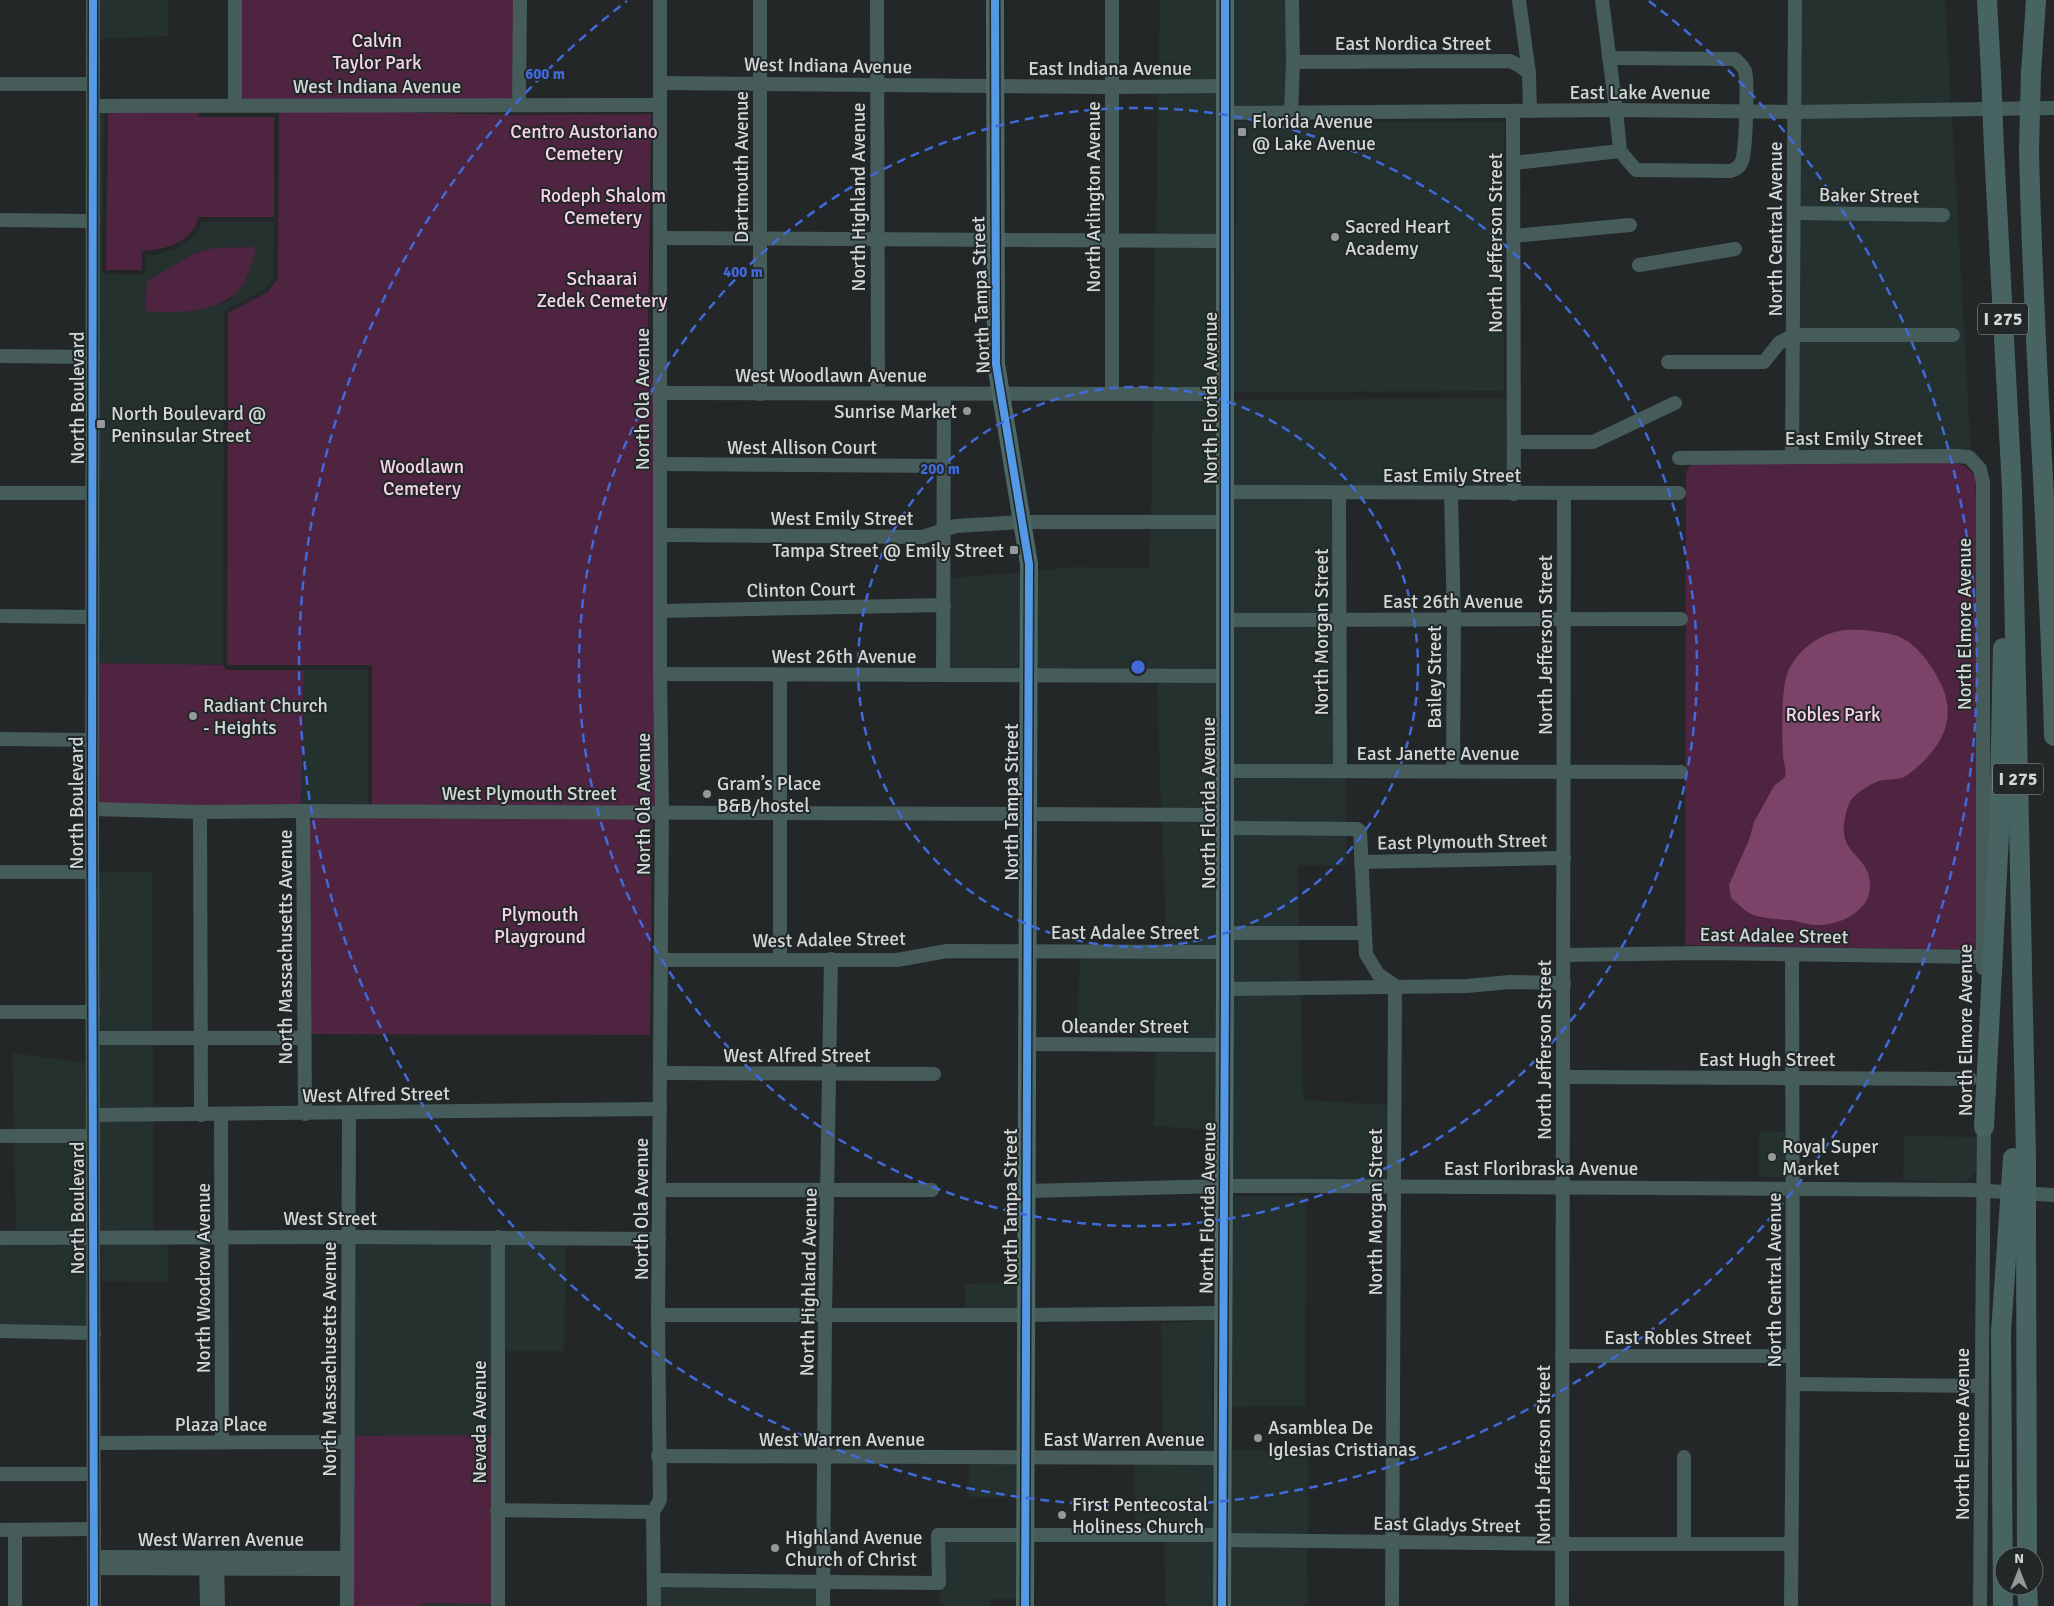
<svg xmlns="http://www.w3.org/2000/svg" width="2054" height="1606" viewBox="0 0 2054 1606" font-family="Signika,sans-serif">
<style>
.built{fill:#24312f;fill-rule:evenodd}
.green{fill:#4f2441}
.water{fill:#7c4268}
.lines{fill:none;stroke-linecap:round;stroke-linejoin:round}
.minor{stroke:#455c5a;stroke-width:14}
.major{stroke:#4b6866;stroke-width:18}
.highway{stroke:#476362;stroke-width:20}
.highway-bridge{stroke:#476362;stroke-width:20}
.cycleway-casing{stroke:#222828;stroke-width:11}
.cycleway{stroke:#5399e6;stroke-width:8}
.ring{fill:none;stroke:#4169d8;stroke-width:2.5;stroke-dasharray:9 6}
.poi-dot{fill:#959999;stroke:#222828;stroke-width:2}
.labels{text-anchor:middle;stroke-width:4;stroke-linejoin:round;paint-order:stroke}
.shield{fill:#222828;stroke:#9ea2a2;stroke-width:1}
.shield-label{font-size:18px;font-weight:bold;fill:#d3d7d7}
.park-label{font-size:19px;fill:#fad3ea;stroke:#222828}
.street-label{font-size:19px;fill:#d3d7d7;stroke:#222828}
.poi-label{font-size:19px;fill:#d3d7d7;stroke:#222828;text-anchor:start}
.centre{fill:#4169d8;stroke:#222828;stroke-width:2.5}
.ring-label{font-size:15px;text-anchor:middle;font-weight:bold;fill:#4169d8;stroke:#222828;stroke-width:4;stroke-linejoin:round;paint-order:stroke}
</style>
<rect width="100%" height="100%" fill="#232727"/>
<g class="built">
<path d="M 98,0 L 168,0 L 168,36 L 98,39 Z"/>
<path d="M 1160,0 L 1220,0 L 1221,80 L 1158,81 Z"/>
<path d="M 1230,0 L 1287,0 L 1286,108 L 1231,108 Z"/>
<path d="M 1800,0 L 1945,0 L 1951,104 L 1799,107 Z"/>
<path d="M 1221,91 L 1221,236 L 1156,236 L 1158,92 Z"/>
<path d="M 99,112 L 104,112 L 102,270 L 104,274 L 143,275 L 146,272 L 146,255 L 157,255 L 177,248 L 192,238 L 200,228 L 201,222 L 274,222 L 273,277 L 265,289 L 227,309 L 224,313 L 223,665 L 97,663 ZM 214,248 L 256,248 L 229,301 L 195,310 L 165,313 L 173,267 L 195,253 Z"/>
<path d="M 1952,115 L 1971,452 L 1969,450 L 1967,452 L 1797,452 L 1799,341 L 1958,340 L 1958,330 L 1799,330 L 1799,218 L 1947,221 L 1948,210 L 1799,208 L 1799,117 Z"/>
<path d="M 1237,122 L 1504,122 L 1504,391 L 1233,392 Z"/>
<path d="M 1155,246 L 1221,246 L 1221,389 L 1153,389 Z"/>
<path d="M 1509,398 L 1509,488 L 1230,487 L 1231,400 Z"/>
<path d="M 1153,400 L 1221,400 L 1221,517 L 1151,516 Z"/>
<path d="M 1230,498 L 1335,499 L 1335,615 L 1230,615 Z"/>
<path d="M 1150,527 L 1221,527 L 1220,671 L 1032,670 L 1033,571 L 1077,567 L 1149,568 Z"/>
<path d="M 1024,572 L 1022,670 L 948,670 L 949,578 Z"/>
<path d="M 1335,625 L 1335,766 L 1230,766 L 1230,626 Z"/>
<path d="M 304,670 L 368,670 L 368,806 L 302,805 Z"/>
<path d="M 1157,681 L 1219,682 L 1220,809 L 1161,809 Z"/>
<path d="M 1230,776 L 1346,777 L 1346,823 L 1229,823 Z"/>
<path d="M 1162,820 L 1220,820 L 1219,946 L 1166,946 Z"/>
<path d="M 1229,834 L 1346,834 L 1346,866 L 1298,865 L 1299,928 L 1229,928 Z"/>
<path d="M 97,872 L 152,872 L 152,1032 L 98,1032 Z"/>
<path d="M 1229,938 L 1299,938 L 1300,983 L 1230,983 Z"/>
<path d="M 1219,957 L 1220,1039 L 1142,1039 L 1135,1034 L 1077,1035 L 1080,959 Z"/>
<path d="M 1230,994 L 1301,994 L 1303,1100 L 1389,1105 L 1388,1180 L 1229,1180 Z"/>
<path d="M 97,1043 L 153,1043 L 153,1110 L 98,1110 Z"/>
<path d="M 1156,1050 L 1220,1050 L 1219,1131 L 1154,1126 Z"/>
<path d="M 12,1053 L 88,1063 L 88,1130 L 14,1130 Z"/>
<path d="M 153,1120 L 153,1233 L 99,1233 L 98,1121 Z"/>
<path d="M 1759,1131 L 1785,1132 L 1784,1178 L 1759,1177 Z"/>
<path d="M 1904,1136 L 1976,1137 L 1977,1172 L 1965,1182 L 1903,1180 Z"/>
<path d="M 14,1141 L 88,1141 L 89,1233 L 16,1233 Z"/>
<path d="M 1233,1196 L 1306,1196 L 1305,1406 L 1229,1407 L 1230,1280 Z"/>
<path d="M 566,1239 L 564,1351 L 499,1351 L 496,1606 L 353,1606 L 354,1242 Z"/>
<path d="M 102,1242 L 168,1242 L 168,1282 L 102,1281 Z"/>
<path d="M 89,1244 L 90,1327 L 0,1326 L 0,1245 Z"/>
<path d="M 1024,1283 L 1024,1314 L 965,1314 L 965,1284 Z"/>
<path d="M 1213,1321 L 1212,1454 L 1163,1455 L 1161,1323 Z"/>
<rect x="1231" y="1450" width="77" height="86"/>
<path d="M 1024,1458 L 1024,1497 L 969,1497 L 969,1460 Z"/>
<path d="M 1134,1459 L 1222,1459 L 1222,1533 L 1135,1533 Z"/>
<path d="M 1024,1535 L 1021,1599 L 990,1599 L 989,1606 L 940,1606 L 939,1536 Z"/>
<path d="M 1164,1538 L 1307,1544 L 1308,1606 L 1165,1606 Z"/>
<path d="M 654,1582 L 822,1583 L 822,1606 L 654,1606 Z"/>
</g>
<g class="green">
<path d="M 239,0 L 514,0 L 514,89 L 512,97 L 505,101 L 239,100 Z"/>
<path d="M 279,110 L 516,115 L 651,114 L 648,334 L 653,384 L 655,804 L 652,806 L 372,805 L 372,665 L 227,665 L 228,313 L 268,292 L 278,278 Z"/>
<path d="M 198,111 L 198,117 L 274,117 L 274,217 L 198,217 C 194,242 164,250 142,251 L 142,270 L 106,270 L 108,114 L 110,112 Z"/>
<path d="M 257,247 C 252,259 249,273 243,284 C 226,313 175,314 145,311 L 147,281 L 195,253 L 214,248 Z"/>
<path d="M 1692,462 L 1952,462 L 1965,466 L 1975,475 L 1978,570 L 1977,950 L 1685,945 L 1686,473 Z"/>
<path d="M 97,663 L 223,665 L 227,670 L 304,670 L 301,805 L 200,806 L 97,803 Z"/>
<path d="M 321,814 L 652,816 L 650,1035 L 310,1034 L 309,825 L 313,818 Z"/>
<path d="M 498,1435 L 496,1604 L 423,1603 L 421,1606 L 352,1606 L 352,1436 Z"/>
</g>
<path class="water" d="M 1866,630 C 1877,632 1893,633 1902,638 C 1918,646 1932,666 1939,680 C 1956,712 1947,738 1923,762 C 1917,767 1909,775 1902,778 C 1895,780 1886,779 1879,781 C 1871,784 1857,792 1851,800 C 1848,805 1846,812 1845,818 C 1837,856 1870,854 1870,885 C 1871,911 1839,926 1816,925 C 1807,925 1798,921 1790,920 C 1777,919 1761,919 1749,913 C 1743,909 1737,903 1731,898 L 1729,885 L 1749,840 L 1754,822 L 1774,786 L 1785,777 C 1787,769 1783,763 1783,755 C 1782,735 1781,691 1787,674 C 1795,653 1817,635 1839,631 C 1847,629 1857,630 1866,630 Z"/>
<g class="lines">
<g class="minor">
<path d="M 93,0 L 92,809 L 94,1606"/>
<path d="M 760,0 L 760,394"/>
<path d="M 877,0 L 878,394"/>
<path d="M 1519,0 L 1529,73 L 1530,111"/>
<path d="M 1602,0 L 1616,110 L 1620,151"/>
<path d="M 1609,58 L 1735,59 C 1739,63 1743,66 1745,71 C 1748,82 1746,150 1742,161 C 1740,167 1736,169 1731,171 L 1636,170 L 1620,151"/>
<path d="M 1293,62 L 1510,61 L 1520,66 L 1529,73"/>
<path d="M 661,83 L 1112,87 L 1226,86"/>
<path d="M 0,84 L 93,84"/>
<path d="M 235,105 L 235,0"/>
<path d="M 519,105 L 520,0"/>
<path d="M 94,106 L 660,105"/>
<path d="M 1513,112 L 1514,494"/>
<path d="M 1226,113 L 1616,110 L 1794,112 L 2054,108"/>
<path d="M 1291,114 L 1293,62 L 1292,0"/>
<path d="M 1514,163 L 1620,151"/>
<path d="M 1794,213 L 1943,215"/>
<path d="M 0,220 L 93,221"/>
<path d="M 1513,236 L 1630,225"/>
<path d="M 660,238 L 1226,241"/>
<path d="M 1639,265 L 1735,249"/>
<path d="M 0,356 L 93,357"/>
<path d="M 1668,362 L 1764,362 L 1779,343 L 1794,335 L 1953,335"/>
<path d="M 661,393 L 1226,394"/>
<path d="M 1112,394 L 1112,0"/>
<path d="M 1514,442 L 1593,442 L 1675,403"/>
<path d="M 1792,457 L 1795,0"/>
<path d="M 1679,458 L 1956,456 L 1969,457 L 1980,469 L 1983,483 L 1983,968"/>
<path d="M 660,464 L 944,466"/>
<path d="M 1226,492 L 1679,493"/>
<path d="M 0,493 L 92,493"/>
<path d="M 1339,493 L 1340,771"/>
<path d="M 1451,494 L 1454,620 L 1453,771"/>
<path d="M 660,535 L 923,537 L 956,526 L 1021,522 L 1225,522"/>
<path d="M 660,611 L 944,605"/>
<path d="M 0,616 L 92,617"/>
<path d="M 1225,620 L 1681,619"/>
<path d="M 660,674 L 1224,676"/>
<path d="M 780,675 L 780,960"/>
<path d="M 943,675 L 944,394"/>
<path d="M 0,739 L 92,740"/>
<path d="M 1225,771 L 1681,772"/>
<path d="M 92,809 L 200,812 L 303,811 L 1225,815"/>
<path d="M 303,811 L 305,1114"/>
<path d="M 200,812 L 201,1115"/>
<path d="M 1224,828 L 1357,829 L 1360,831 L 1366,954 L 1378,974 L 1395,986"/>
<path d="M 1361,862 L 1564,858"/>
<path d="M 0,872 L 92,872"/>
<path d="M 1224,933 L 1364,933"/>
<path d="M 1564,955 L 1705,953 L 1983,957"/>
<path d="M 662,960 L 897,960 L 947,951 L 1224,952"/>
<path d="M 1225,989 L 1467,986 L 1510,982 L 1564,983"/>
<path d="M 0,1012 L 93,1012"/>
<path d="M 93,1038 L 304,1038"/>
<path d="M 1026,1044 L 1224,1045"/>
<path d="M 661,1073 L 934,1074"/>
<path d="M 1563,1077 L 1970,1079"/>
<path d="M 221,1114 L 222,1442"/>
<path d="M 93,1115 L 660,1109"/>
<path d="M 0,1136 L 93,1136"/>
<path d="M 660,1190 L 932,1190"/>
<path d="M 1027,1191 L 1224,1186 L 1309,1186 L 1971,1190 L 2054,1195"/>
<path d="M 0,1238 L 349,1237 L 659,1239"/>
<path d="M 658,1315 L 1026,1315 L 1222,1313"/>
<path d="M 0,1331 L 94,1333"/>
<path d="M 1562,1356 L 1793,1356"/>
<path d="M 1793,1384 L 1981,1386"/>
<path d="M 94,1443 L 347,1442"/>
<path d="M 658,1456 L 1223,1458"/>
<path d="M 1684,1457 L 1684,1544"/>
<path d="M 0,1474 L 94,1474"/>
<path d="M 497,1510 L 653,1512"/>
<path d="M 0,1530 L 94,1529"/>
<path d="M 1223,1540 L 1562,1544 L 1791,1544"/>
<path d="M 94,1557 L 347,1558"/>
<path d="M 217,1559 L 218,1606"/>
<path d="M 206,1561 L 207,1606"/>
<path d="M 94,1568 L 347,1569"/>
<path d="M 654,1580 L 939,1583 L 938,1535 L 1223,1535"/>
<path d="M 15,1606 L 15,1530"/>
<path d="M 347,1606 L 349,1113"/>
<path d="M 498,1606 L 498,1237"/>
<path d="M 654,1606 L 653,1512 L 660,1500 L 658,1315 L 662,813 L 660,674 L 660,0"/>
<path d="M 823,1606 L 825,1315 L 831,959"/>
<path d="M 1392,1606 L 1395,986"/>
<path d="M 1562,1606 L 1564,493"/>
<path d="M 1791,1606 L 1793,1374 L 1792,954"/>
<path d="M 1980,1606 L 1984,1119"/>
</g>
<g class="major">
<path d="M 995,0 L 996,364 L 1029,564 L 1025,1606"/>
<path d="M 1222,1606 L 1225,989 L 1225,0"/>
</g>
<g class="highway">
<path d="M 1987,0 L 1991,73"/>
<path d="M 2031,73 L 2036,0"/>
<path d="M 1994,149 L 2012,489 L 2026,1158"/>
<path d="M 2029,149 C 2033,345 2049,540 2054,736"/>
<path d="M 1984,1127 L 1999,835 L 2003,648"/>
<path d="M 2026,1225 L 2027,1556"/>
<path d="M 2027,1586 L 2028,1606"/>
<path d="M 2003,1606 L 2001,1332 L 2009,1216"/>
</g>
<g class="highway-bridge">
<path d="M 1991,73 L 1994,149"/>
<path d="M 2029,149 L 2031,73"/>
<path d="M 2026,1158 L 2026,1225"/>
<path d="M 2009,1216 L 2013,1158"/>
</g>
<g class="cycleway-casing">
<g id="cycleway">
<path d="M 93,0 L 92,809 L 94,1606"/>
<path d="M 995,0 L 996,364 L 1029,564 L 1025,1606"/>
<path d="M 1222,1606 L 1225,989 L 1225,0"/>
</g>
</g>
<use href="#cycleway" class="cycleway"/>
</g>
<g class="ring">
<circle cx="1138" cy="667" r="280"/>
<circle cx="1138" cy="667" r="559"/>
<path d="M1649 1A839 839 0 1 1 627 1"/>
</g>
<g class="poi-dot">
<rect x="1237" y="127" width="10" height="10" rx="2.5"/>
<circle cx="1335" cy="237" r="5"/>
<circle cx="967" cy="411" r="5"/>
<rect x="96" y="419" width="10" height="10" rx="2.5"/>
<rect x="1009" y="545" width="10" height="10" rx="2.5"/>
<circle cx="193" cy="716" r="5"/>
<circle cx="707" cy="794" r="5"/>
<circle cx="1772" cy="1157" r="5"/>
<circle cx="1258" cy="1438" r="5"/>
<circle cx="1062" cy="1515" r="5"/>
<circle cx="775" cy="1548" r="5"/>
</g>
<g class="labels">
<g class="shield">
<rect x="1978" y="303.5" width="50" height="31" rx="4"/>
<rect x="1993" y="763.5" width="50" height="31" rx="4"/>
</g>
<g class="shield-label">
<text x="2003" y="325">I 275</text>
<text x="2018" y="785">I 275</text>
</g>
<g class="park-label">
<text x="377" y="47">Calvin<tspan x="377" dy="22">Taylor Park</tspan></text>
<text x="584" y="138">Centro Austoriano<tspan x="584" dy="22">Cemetery</tspan></text>
<text x="603" y="202">Rodeph Shalom<tspan x="603" dy="22">Cemetery</tspan></text>
<text x="602" y="285">Schaarai<tspan x="602" dy="22">Zedek Cemetery</tspan></text>
<text x="422" y="473">Woodlawn<tspan x="422" dy="22">Cemetery</tspan></text>
<text x="1833" y="721">Robles Park</text>
<text x="540" y="921">Plymouth<tspan x="540" dy="22">Playground</tspan></text>
</g>
<g class="street-label">
<text x="1413" y="50">East Nordica Street</text>
<text transform="translate(828 65) rotate(1)" y="7">West Indiana Avenue</text>
<text x="1110" y="75">East Indiana Avenue</text>
<text x="377" y="93">West Indiana Avenue</text>
<text x="1640" y="99">East Lake Avenue</text>
<text transform="translate(741 167) rotate(-90)" y="7">Dartmouth Avenue</text>
<text transform="translate(1869 195) rotate(1)" y="7">Baker Street</text>
<text transform="translate(858 197) rotate(-90)" y="7">North Highland Avenue</text>
<text transform="translate(1093 197) rotate(-90)" y="7">North Arlington Avenue</text>
<text transform="translate(1775 229) rotate(-90)" y="7">North Central Avenue</text>
<text transform="translate(1495 243) rotate(-90)" y="7">North Jefferson Street</text>
<text transform="translate(980 295) rotate(-92)" y="7">North Tampa Street</text>
<text x="831" y="382">West Woodlawn Avenue</text>
<text transform="translate(77 398) rotate(-90)" y="7">North Boulevard</text>
<text transform="translate(1210 398) rotate(-90)" y="7">North Florida Avenue</text>
<text transform="translate(642 399) rotate(-90)" y="7">North Ola Avenue</text>
<text x="1854" y="445">East Emily Street</text>
<text x="802" y="454">West Allison Court</text>
<text x="1452" y="482">East Emily Street</text>
<text x="842" y="525">West Emily Street</text>
<text transform="translate(801 589) rotate(-1)" y="7">Clinton Court</text>
<text x="1453" y="608">East 26th Avenue</text>
<text transform="translate(1964 624) rotate(-90)" y="7">North Elmore Avenue</text>
<text transform="translate(1321 632) rotate(-90)" y="7">North Morgan Street</text>
<text transform="translate(1545 645) rotate(-90)" y="7">North Jefferson Street</text>
<text x="844" y="663">West 26th Avenue</text>
<text transform="translate(1434 677) rotate(-90)" y="7">Bailey Street</text>
<text x="1438" y="760">East Janette Avenue</text>
<text x="529" y="800">West Plymouth Street</text>
<text transform="translate(1011 802) rotate(-90)" y="7">North Tampa Street</text>
<text transform="translate(76 803) rotate(-90)" y="7">North Boulevard</text>
<text transform="translate(1208 803) rotate(-90)" y="7">North Florida Avenue</text>
<text transform="translate(643 804) rotate(-90)" y="7">North Ola Avenue</text>
<text transform="translate(1462 841) rotate(-1)" y="7">East Plymouth Street</text>
<text x="1125" y="939">East Adalee Street</text>
<text transform="translate(1774 935) rotate(1)" y="7">East Adalee Street</text>
<text transform="translate(829 939) rotate(-1)" y="7">West Adalee Street</text>
<text transform="translate(285 947) rotate(-90)" y="7">North Massachusetts Avenue</text>
<text x="1125" y="1033">Oleander Street</text>
<text transform="translate(1965 1030) rotate(-90)" y="7">North Elmore Avenue</text>
<text transform="translate(1544 1050) rotate(-90)" y="7">North Jefferson Street</text>
<text x="797" y="1062">West Alfred Street</text>
<text x="1767" y="1066">East Hugh Street</text>
<text transform="translate(376 1094) rotate(-1)" y="7">West Alfred Street</text>
<text x="1541" y="1175">East Floribraska Avenue</text>
<text transform="translate(1010 1207) rotate(-90)" y="7">North Tampa Street</text>
<text transform="translate(77 1208) rotate(-90)" y="7">North Boulevard</text>
<text transform="translate(1207 1208) rotate(-89)" y="7">North Florida Avenue</text>
<text transform="translate(641 1209) rotate(-90)" y="7">North Ola Avenue</text>
<text transform="translate(1375 1212) rotate(-90)" y="7">North Morgan Street</text>
<text x="330" y="1225">West Street</text>
<text transform="translate(203 1278) rotate(-90)" y="7">North Woodrow Avenue</text>
<text transform="translate(1774 1280) rotate(-90)" y="7">North Central Avenue</text>
<text transform="translate(808 1282) rotate(-89)" y="7">North Highland Avenue</text>
<text x="1678" y="1344">East Robles Street</text>
<text transform="translate(329 1359) rotate(-90)" y="7">North Massachusetts Avenue</text>
<text transform="translate(479 1422) rotate(-90)" y="7">Nevada Avenue</text>
<text x="221" y="1431">Plaza Place</text>
<text transform="translate(1962 1434) rotate(-90)" y="7">North Elmore Avenue</text>
<text x="842" y="1446">West Warren Avenue</text>
<text x="1124" y="1446">East Warren Avenue</text>
<text transform="translate(1543 1455) rotate(-90)" y="7">North Jefferson Street</text>
<text transform="translate(1447 1524) rotate(1)" y="7">East Gladys Street</text>
<text x="221" y="1546">West Warren Avenue</text>
</g>
<g class="poi-label">
<text x="1252" y="128">Florida Avenue<tspan x="1252" dy="22">@ Lake Avenue</tspan></text>
<text x="1345" y="233">Sacred Heart<tspan x="1345" dy="22">Academy</tspan></text>
<text x="957" y="418" text-anchor="end">Sunrise Market</text>
<text x="111" y="420">North Boulevard @<tspan x="111" dy="22">Peninsular Street</tspan></text>
<text x="1004" y="557" text-anchor="end">Tampa Street @ Emily Street</text>
<text x="203" y="712">Radiant Church<tspan x="203" dy="22">- Heights</tspan></text>
<text x="717" y="790">Gram’s Place<tspan x="717" dy="22">B&amp;B/hostel</tspan></text>
<text x="1782" y="1153">Royal Super<tspan x="1782" dy="22">Market</tspan></text>
<text x="1268" y="1434">Asamblea De<tspan x="1268" dy="22">Iglesias Cristianas</tspan></text>
<text x="1072" y="1511">First Pentecostal<tspan x="1072" dy="22">Holiness Church</tspan></text>
<text x="785" y="1544">Highland Avenue<tspan x="785" dy="22">Church of Christ</tspan></text>
</g>
</g>
<circle cx="1138" cy="667" r="8" class="centre"/>
<g class="ring-label">
<text x="545" y="79">600 m</text>
<text x="743" y="277">400 m</text>
<text x="940" y="474">200 m</text>
</g>
<g transform="translate(2019 1571)"><circle r="24" fill="#222828" stroke="#696e6e"/>
<path d="M0-4L9 19L0 12L-9 19Z" fill="#959999"/>
<text y="-8" font-size="14" font-weight="bold" text-anchor="middle" fill="#d3d7d7">N</text>
</g>
</svg>
